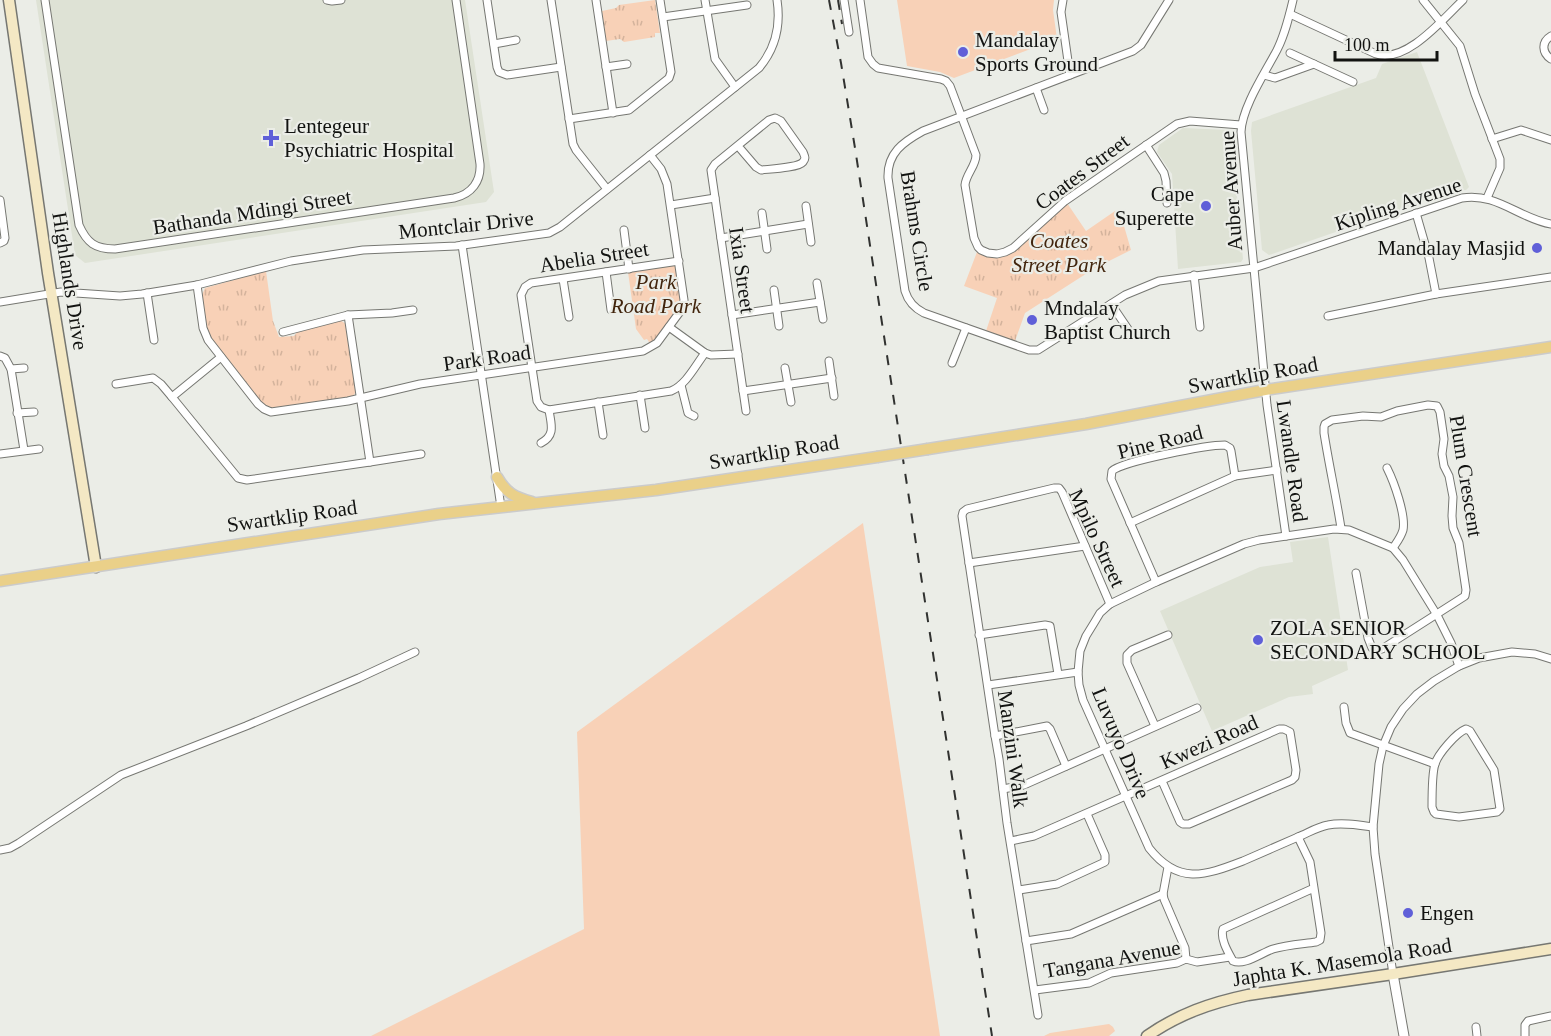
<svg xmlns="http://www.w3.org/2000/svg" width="1551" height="1036" viewBox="0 0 1551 1036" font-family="Georgia,serif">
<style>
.built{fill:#dee2d5}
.grass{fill:#f8d1b7}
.park{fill:url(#park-tufts)}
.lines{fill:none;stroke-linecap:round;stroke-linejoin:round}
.minor-casing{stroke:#767772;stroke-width:9}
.tertiary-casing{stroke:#767772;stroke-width:11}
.secondary-casing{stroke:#767772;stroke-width:13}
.primary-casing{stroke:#cbcbcb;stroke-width:13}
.minor{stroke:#fff;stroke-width:7}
.tertiary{stroke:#fff;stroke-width:9}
.secondary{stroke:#f4e8c4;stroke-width:10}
.primary{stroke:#ead089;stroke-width:10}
.rail{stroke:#313230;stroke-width:2;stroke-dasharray:10 10;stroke-linecap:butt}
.primary-bridge-casing{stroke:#cbcbcb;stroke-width:13;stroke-linecap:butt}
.primary-bridge{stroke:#ead089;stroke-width:10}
.poi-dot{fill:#5f5fd8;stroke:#ebede7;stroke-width:2}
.labels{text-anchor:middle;stroke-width:4.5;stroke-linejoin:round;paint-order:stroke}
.poi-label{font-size:21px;fill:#121311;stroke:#ebede7;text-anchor:start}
.street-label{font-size:21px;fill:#121311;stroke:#ebede7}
.park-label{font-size:21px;font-style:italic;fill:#42250d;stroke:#ebede7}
</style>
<defs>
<pattern id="park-tufts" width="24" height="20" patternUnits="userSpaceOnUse" patternTransform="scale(1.5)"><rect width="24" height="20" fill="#f8d1b7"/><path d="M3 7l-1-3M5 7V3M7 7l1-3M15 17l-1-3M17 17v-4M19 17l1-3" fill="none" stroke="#d4b39c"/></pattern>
</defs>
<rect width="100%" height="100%" fill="#ebede7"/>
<g class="built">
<path d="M 36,0 L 465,0 L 494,192 L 486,202 L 85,263 L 75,255 Z"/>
<path d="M 1417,52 L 1469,187 L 1466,190 L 1454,191 L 1269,255 L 1262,250 L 1251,131 L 1252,122 L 1376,78 L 1382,64 Z"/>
<path d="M 1183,128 L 1227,130 L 1231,135 L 1243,259 L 1241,262 L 1178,269 L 1172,174 L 1157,152 L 1159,145 Z"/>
<path d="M 1328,537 L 1348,670 L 1312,686 L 1313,694 L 1289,697 L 1212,731 L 1160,611 L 1260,567 L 1293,562 L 1290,542 Z"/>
</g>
<g class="grass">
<path d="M 897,0 L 1054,0 L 1053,10 L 1057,39 L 954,78 L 940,72 L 907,66 Z"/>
<path d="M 863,523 L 940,1036 L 371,1036 L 584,929 L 577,732 Z"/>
<path d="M 1109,1024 L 1113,1027 L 1115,1031 L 1109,1036 L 1044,1036 L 1050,1033 Z"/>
</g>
<g class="park">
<path d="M 655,0 L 660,33 L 655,33 L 655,37 L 624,42 L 620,39 L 606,41 L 602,11 L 616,8 L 619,5 Z"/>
<path d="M 1067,203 L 1086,231 L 1115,211 L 1124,226 L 1131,250 L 1095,268 L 1025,313 L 1015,341 L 986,331 L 997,298 L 964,286 L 977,252 C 987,257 999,260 1010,254 Z"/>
<path d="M 673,265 L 677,267 L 681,305 L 651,345 L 647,339 L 644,340 L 636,329 L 628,272 Z"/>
<path d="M 266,271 L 273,321 L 279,337 L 294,336 L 298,331 L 340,320 L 346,324 L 356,391 L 353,397 L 273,409 L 266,407 L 261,403 L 211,339 L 207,331 L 202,295 L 205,288 Z"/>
</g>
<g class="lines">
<g class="minor-casing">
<g id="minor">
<path d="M 45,0 L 79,225 C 87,243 95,249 115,249 L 454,198 C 472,194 481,181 480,164 L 456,0"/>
<path d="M 327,0 L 332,1 L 341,0"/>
<path d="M 487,0 L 497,67 L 499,72 L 507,75 L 561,67"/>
<path d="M 551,0 L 573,144 L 576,150 L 607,189"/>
<path d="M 596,0 L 613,113"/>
<path d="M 705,0 L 715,59 L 735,87"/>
<path d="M 844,0 L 849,32"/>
<path d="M 860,0 L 868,57 L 873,64 L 878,68 L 941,79 L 946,81 L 950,86 L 976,155 C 976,166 966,174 965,185 L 974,238 L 978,247 L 981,250 L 988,253 L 997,254 L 1005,252 L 1013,248 L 1065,201 L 1177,124 L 1190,121 L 1241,125"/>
<path d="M 1063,0 L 1061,12 L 1070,75"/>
<path d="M 1169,0 L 1141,45 L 1133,51 L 923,131 C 903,142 887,153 888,178 L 905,291 C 908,301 914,308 924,313 L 1029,350 L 1038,350 L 1125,295 L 1159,281 L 1254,268 L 1462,198 C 1496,192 1520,219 1551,224"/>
<path d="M 1423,0 L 1460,46 L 1475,94 L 1500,159 L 1500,168 L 1487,198"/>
<path d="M 1290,14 L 1376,54 C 1406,64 1443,19 1463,0"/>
<path d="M 663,17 L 747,5"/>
<path d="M 1551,36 C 1541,42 1542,53 1551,59"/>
<path d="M 494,44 L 516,40"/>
<path d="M 1290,53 L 1353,82"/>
<path d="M 606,67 L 627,64"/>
<path d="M 1264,75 L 1275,78 L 1314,64"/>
<path d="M 1036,88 L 1044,110"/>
<path d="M 569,119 L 629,110 L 669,78 L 671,72 L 660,0"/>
<path d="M 1492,139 L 1521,130 L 1551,140"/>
<path d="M 1146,145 L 1164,173 L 1166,181 L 1167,203"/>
<path d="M 738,146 L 756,167 L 761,170 C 769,169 798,168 803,162 C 806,158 805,157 803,152 L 781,121 L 775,118 L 769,120 L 715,164 L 711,170 L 746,411"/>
<path d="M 0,200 L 5,238 L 4,241 L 0,243"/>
<path d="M 671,205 L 715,198"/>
<path d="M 806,206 L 811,242"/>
<path d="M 762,213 L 767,249"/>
<path d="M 1416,213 L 1429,258 L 1436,294"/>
<path d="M 624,230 L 629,269"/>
<path d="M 721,238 L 808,224"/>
<path d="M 462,245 L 501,507"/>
<path d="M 679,261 L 531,283 L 525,287 L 521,295 L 537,401 L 541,407 L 549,410 L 671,391 C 686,385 695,366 705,353"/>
<path d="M 606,272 L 611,310"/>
<path d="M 1194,275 L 1200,327"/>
<path d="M 563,279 L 569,317"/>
<path d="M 817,283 L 823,319"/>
<path d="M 197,285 L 203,328 L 208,340 L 258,404 L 264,409 L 271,412 L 348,401 L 420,384 L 643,351 L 657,343 L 682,309 L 684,300 L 667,184 L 661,169 L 650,155"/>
<path d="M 774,290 L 779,326"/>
<path d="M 147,293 L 154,340"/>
<path d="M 0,302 L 61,292 L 120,296 L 142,294 L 197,285 L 291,261 L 363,250 L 456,246 L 549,233 L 560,227 L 759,68 C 776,48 781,26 777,0"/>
<path d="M 1111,304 L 1132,335"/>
<path d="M 732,315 L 820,302"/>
<path d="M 1328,316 L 1436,294 L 1551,277"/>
<path d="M 669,327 L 705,353 L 711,355 L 738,354"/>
<path d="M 283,332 L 348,315 L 392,313 L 413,310"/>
<path d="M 0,356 L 5,358 L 11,369 L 24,450"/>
<path d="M 221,357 L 172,397 L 238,478 L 247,480 L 370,462 L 348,315"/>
<path d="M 829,361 L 834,396"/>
<path d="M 952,363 L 966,328"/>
<path d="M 785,368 L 791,402"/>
<path d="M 11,369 L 24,368"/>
<path d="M 116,384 L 153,378 L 161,384 L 172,397"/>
<path d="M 681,385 L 688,413 L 694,416"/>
<path d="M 743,391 L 832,378"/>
<path d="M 640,395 L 645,428"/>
<path d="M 598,402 L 603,435"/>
<path d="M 17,413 L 34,412"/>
<path d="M 541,443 C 556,435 551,424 549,410"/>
<path d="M 0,454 L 39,449"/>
<path d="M 370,462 L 421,454"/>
<path d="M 1387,468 C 1394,482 1406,515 1403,530 C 1401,537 1397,542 1393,548"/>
<path d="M 1130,523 L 1235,476 L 1277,470"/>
<path d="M 1341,528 C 1336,496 1329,465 1324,433 L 1324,427 L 1325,424 L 1332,420 L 1363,416 L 1381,417 L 1397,411 L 1428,405 L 1437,406 L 1440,412 L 1444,439 L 1442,454 L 1444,466 L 1449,476 L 1453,497 L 1452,516 L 1453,528 L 1459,543 L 1466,590 L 1465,596 L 1382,649 L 1378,650 L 1372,648 L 1368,638 L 1356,573"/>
<path d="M 1286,536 L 1267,405 L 1241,132 C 1242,107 1265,73 1277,50 C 1285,34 1289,17 1293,0"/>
<path d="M 969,563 L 1085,546"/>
<path d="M 1156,582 L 1111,479 L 1112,471 C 1123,461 1207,445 1225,445 L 1230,448 L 1231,451 L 1235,476"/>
<path d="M 979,635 L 1045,625 L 1050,626 L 1058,674"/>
<path d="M 988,685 L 1078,672"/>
<path d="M 1344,707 L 1346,723 L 1350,733 L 1435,764"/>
<path d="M 1155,726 L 1127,663 L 1127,655 L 1132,650 L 1168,635"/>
<path d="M 1466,729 L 1470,731 L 1494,770 L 1500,809 L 1497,812 L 1459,817 L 1436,814 L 1434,812 L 1432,807 C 1432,797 1432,773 1435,764 C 1438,754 1456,733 1466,729 Z"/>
<path d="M 995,736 L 1047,726 L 1050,729 L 1066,766"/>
<path d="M 1003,789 L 1024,785 L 1197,708"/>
<path d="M 1373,827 C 1359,825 1342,822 1328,825 C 1317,827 1308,833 1298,837 C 1280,845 1261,853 1243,861 C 1204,876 1178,885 1149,848 L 1083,700 L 1079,685 L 1078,672 L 1080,651 L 1086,636 L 1094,623 L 1100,613 L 1110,604 L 1156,582 L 1244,544 L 1259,540 L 1334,529 L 1349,530 L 1393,548 L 1403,560 L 1437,615 L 1451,643 L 1459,666"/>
<path d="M 1298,837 L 1310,862 L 1321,933 L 1320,940 L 1316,942 C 1302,944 1286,945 1273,949 C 1261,953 1244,966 1233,961 C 1228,952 1220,939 1223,929 L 1314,888"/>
<path d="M 1011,841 L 1034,836 L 1279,729 L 1284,729 L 1290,732 L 1296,770 L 1295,777 L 1292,780 L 1189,824 L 1183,824 L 1180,822 L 1162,781"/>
<path d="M 0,850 L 10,848 L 19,843 L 121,775 L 246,726 L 359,678 L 415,652"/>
<path d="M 1168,867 L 1163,894 L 1164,899 L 1185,948 L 1186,959"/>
<path d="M 1019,890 L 1057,884 L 1105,862 L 1105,855 L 1087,814"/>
<path d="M 1026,941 L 1071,934 L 1163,894"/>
<path d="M 1393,974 L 1375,854 L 1373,827 L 1379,764 L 1383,746 L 1391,727 L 1403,709 L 1417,694 L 1434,681 L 1459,666 L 1479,658 L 1512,652 L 1535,654 L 1551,659"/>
<path d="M 1035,990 L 1089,983 L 1111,973 L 1177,963 L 1186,959 L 1197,962 L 1230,957"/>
<path d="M 1038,1015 L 1007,823 L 999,759 L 995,736 L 962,516 L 963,512 L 967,509 L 1054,488 L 1059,488 L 1062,492 L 1110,604"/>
<path d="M 1476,1027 L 1477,1036"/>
<path d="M 1525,1036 L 1525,1025 L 1528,1021 L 1551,1016"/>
</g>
</g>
<g class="tertiary-casing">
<path id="tertiary" d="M 1393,974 L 1404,1036"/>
</g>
<g class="secondary-casing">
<g id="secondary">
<path d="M 9,0 L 48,273 L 96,567"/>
<path d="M 1147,1036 C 1179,1014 1210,1003 1248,995 L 1393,974 L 1551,949"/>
</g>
</g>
<g class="primary-casing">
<g id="primary">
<path d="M 928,449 L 1086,424 L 1265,390 L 1551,347"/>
<path d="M 497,477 C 506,493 514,497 532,502"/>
<path d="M 0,581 L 439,514 L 656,490 L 877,457"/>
</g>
</g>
<use href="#minor" class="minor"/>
<use href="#tertiary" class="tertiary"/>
<use href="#secondary" class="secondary"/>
<use href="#primary" class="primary"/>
<g class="rail">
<path d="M 829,0 L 841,63 L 855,148 L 992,1036"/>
<path d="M 838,0 L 842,24"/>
</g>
<g class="primary-bridge-casing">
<path id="primary-bridge" d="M 877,457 L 928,449"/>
</g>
<use href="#primary-bridge" class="primary-bridge"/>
</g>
<g class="poi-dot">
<circle cx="963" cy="52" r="6"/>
<path d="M268 129h6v6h6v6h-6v6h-6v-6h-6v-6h6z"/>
<circle cx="1206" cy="206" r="6"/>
<circle cx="1537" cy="248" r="6"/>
<circle cx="1032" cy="320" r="6"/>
<circle cx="1258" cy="640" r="6"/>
<circle cx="1408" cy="913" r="6"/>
</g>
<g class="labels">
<g class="poi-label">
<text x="975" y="47">Mandalay<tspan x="975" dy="24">Sports Ground</tspan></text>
<text x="284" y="133">Lentegeur<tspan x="284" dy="24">Psychiatric Hospital</tspan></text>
<text x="1194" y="201" text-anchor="end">Cape<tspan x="1194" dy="24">Superette</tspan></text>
<text x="1525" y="255" text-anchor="end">Mandalay Masjid</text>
<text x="1044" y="315">Mndalay<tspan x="1044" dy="24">Baptist Church</tspan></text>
<text x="1270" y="635">ZOLA SENIOR<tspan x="1270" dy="24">SECONDARY SCHOOL</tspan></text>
<text x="1420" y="920">Engen</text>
</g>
<g class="street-label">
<text transform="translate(1082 172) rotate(-37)" y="7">Coates Street</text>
<text transform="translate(1231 191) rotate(-94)" y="7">Auber Avenue</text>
<text transform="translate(1398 204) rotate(-18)" y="7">Kipling Avenue</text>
<text transform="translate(252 212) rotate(-9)" y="7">Bathanda Mdingi Street</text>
<text transform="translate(466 225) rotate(-6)" y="7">Montclair Drive</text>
<text transform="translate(917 231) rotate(81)" y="7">Brahms Circle</text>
<text transform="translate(594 257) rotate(-9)" y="7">Abelia Street</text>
<text transform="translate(742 270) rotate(82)" y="7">Ixia Street</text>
<text transform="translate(70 281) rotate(81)" y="7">Highlands Drive</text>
<text transform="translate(487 358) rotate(-8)" y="7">Park Road</text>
<text transform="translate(1253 375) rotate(-10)" y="7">Swartklip Road</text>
<text transform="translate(1160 442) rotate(-14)" y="7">Pine Road</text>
<text transform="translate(774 452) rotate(-9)" y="7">Swartklip Road</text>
<text transform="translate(1292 461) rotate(82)" y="7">Lwandle Road</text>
<text transform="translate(1466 476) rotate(81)" y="7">Plum Crescent</text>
<text transform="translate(292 516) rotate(-8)" y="7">Swartklip Road</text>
<text transform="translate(1097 538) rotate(65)" y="7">Mpilo Street</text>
<text transform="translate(1209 742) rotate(-24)" y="7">Kwezi Road</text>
<text transform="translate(1121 743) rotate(67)" y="7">Luvuyo Drive</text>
<text transform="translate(1013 749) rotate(82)" y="7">Manzini Walk</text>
<text transform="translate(1112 959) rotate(-10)" y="7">Tangana Avenue</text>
<text transform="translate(1342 962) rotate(-9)" y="7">Japhta K. Masemola Road</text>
</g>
<g class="park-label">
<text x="1059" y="248">Coates<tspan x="1059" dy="24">Street Park</tspan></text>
<text x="656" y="289">Park<tspan x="656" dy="24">Road Park</tspan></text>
</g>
</g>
<path d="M1335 51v9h102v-9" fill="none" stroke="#121311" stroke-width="3"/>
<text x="1344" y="51" font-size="18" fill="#121311" stroke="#ebede7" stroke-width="4.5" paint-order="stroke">100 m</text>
</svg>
